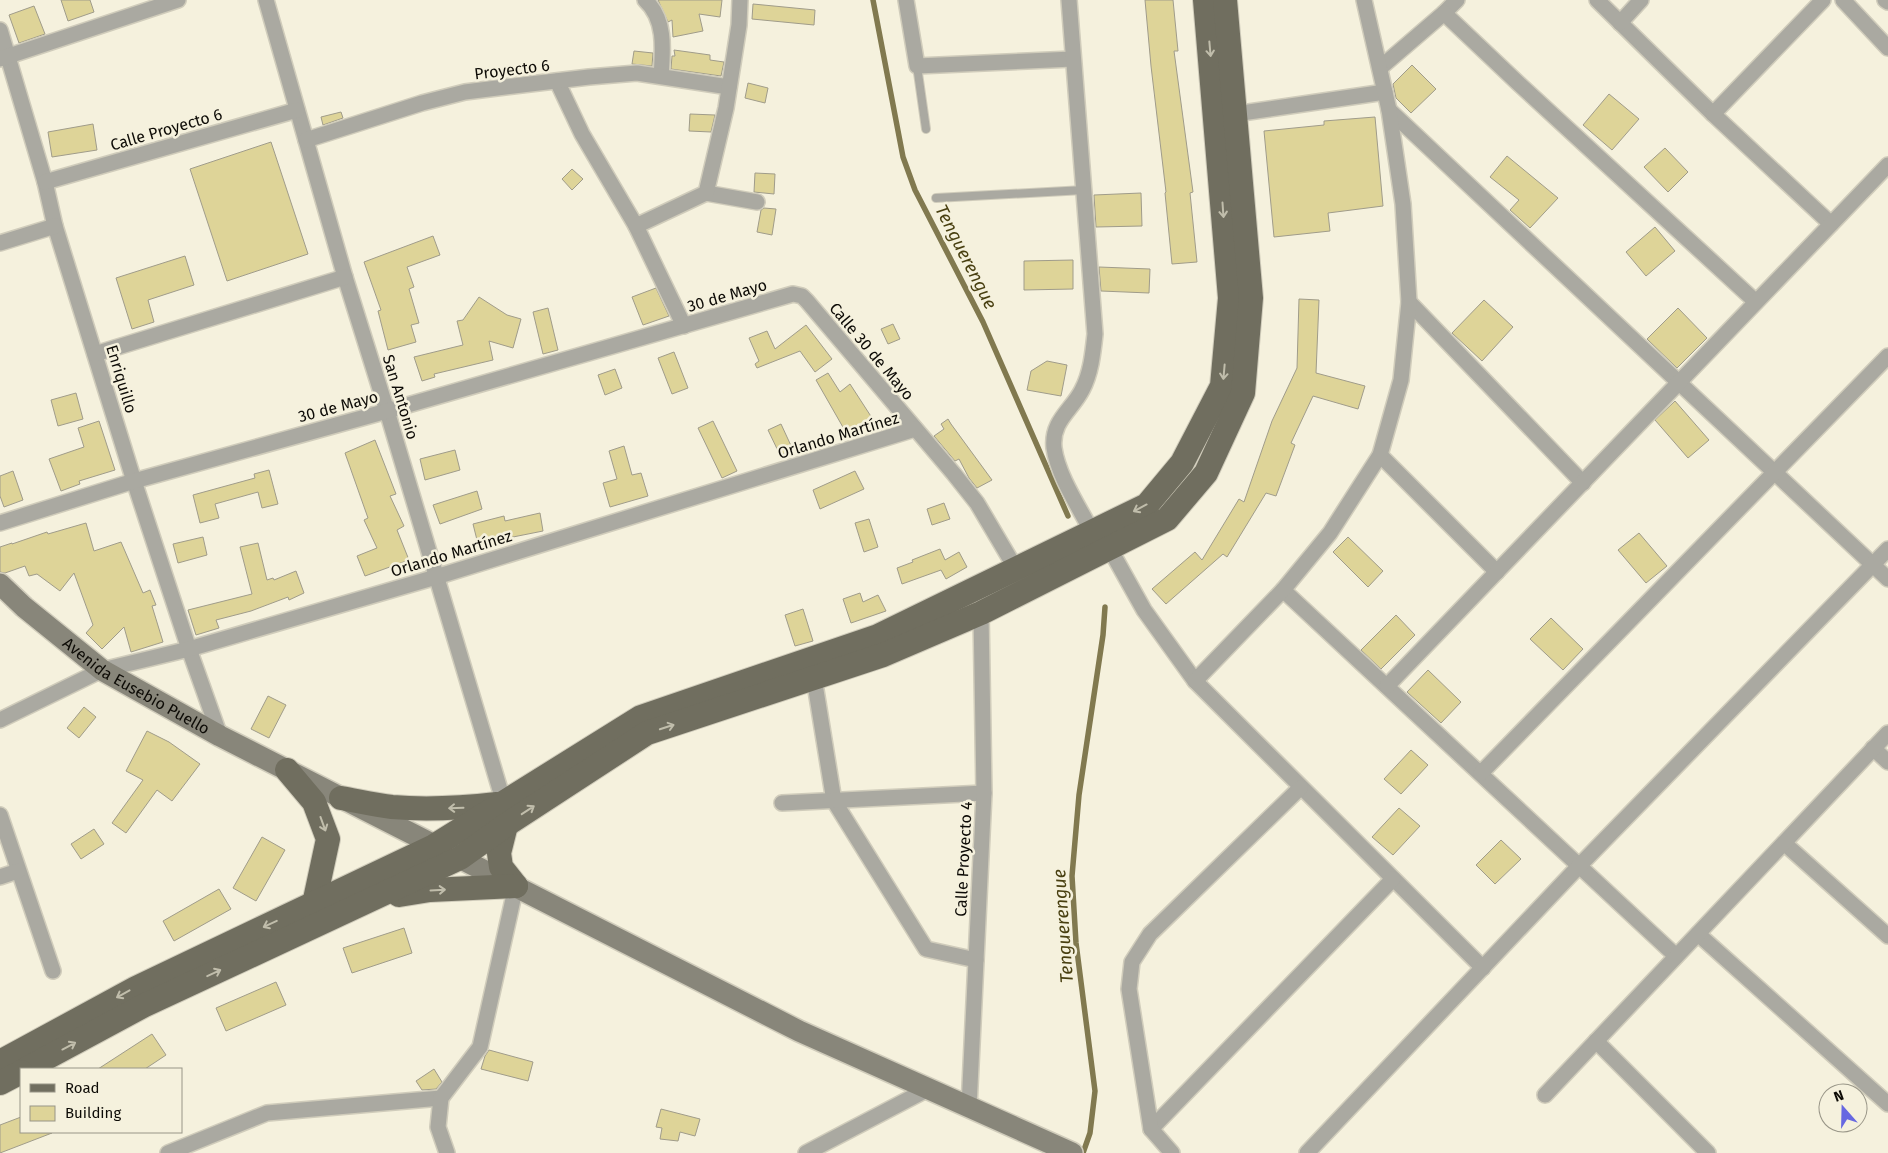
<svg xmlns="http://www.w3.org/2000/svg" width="1888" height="1153" viewBox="0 0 1888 1153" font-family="'Fira Sans',sans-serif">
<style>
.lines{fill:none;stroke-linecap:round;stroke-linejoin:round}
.stream{stroke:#81794f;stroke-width:5.5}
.building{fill:#ded498;stroke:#a09c8a}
.service-casing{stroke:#d0ccbb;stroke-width:10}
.minor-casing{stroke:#d0ccbb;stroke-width:18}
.secondary-casing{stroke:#d0ccbb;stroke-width:24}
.primary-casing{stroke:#d0ccbb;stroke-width:26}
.service{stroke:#aaa9a1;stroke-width:8}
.minor{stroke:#aaa9a1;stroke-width:15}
.secondary{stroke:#88867a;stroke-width:21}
.primary{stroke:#706e5f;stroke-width:24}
.oneway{stroke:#c0bdab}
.labels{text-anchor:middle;stroke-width:5;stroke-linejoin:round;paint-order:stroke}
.street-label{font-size:16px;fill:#0d0b06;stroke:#f5f1dd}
.water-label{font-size:18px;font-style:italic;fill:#483f10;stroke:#f5f1dd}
</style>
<rect width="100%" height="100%" fill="#f5f1dd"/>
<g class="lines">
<g class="stream">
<path d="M 873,0 L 903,157 L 915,190 L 983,322 L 1068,516"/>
<path d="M 1083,1153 L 1090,1133 L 1095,1091 L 1076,943 L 1072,876 L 1079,795 L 1103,635 L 1105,607"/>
</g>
</g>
<g class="building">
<path d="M 61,0 L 90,0 L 94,12 L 68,21 Z"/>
<path d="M 658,0 L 722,0 L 720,17 L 699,14 L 703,31 L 673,37 L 672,20 L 668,22 Z"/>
<path d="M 1145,0 L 1173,0 L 1178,51 L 1174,51 L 1193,192 L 1190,193 L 1197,262 L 1172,264 L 1165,193 L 1166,192 L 1151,66 Z"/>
<path d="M 753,4 L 815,10 L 814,25 L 752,19 Z"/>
<path d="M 34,6 L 45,34 L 19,43 L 9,15 Z"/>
<path d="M 674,50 L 710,55 L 710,60 L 724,62 L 721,76 L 671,69 L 672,56 L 675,56 Z"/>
<path d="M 634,51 L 653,53 L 652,66 L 632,64 Z"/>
<path d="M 1412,65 L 1436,89 L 1411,113 L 1396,98 L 1393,84 Z"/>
<path d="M 748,83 L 768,88 L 765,103 L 745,98 Z"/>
<path d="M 1609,94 L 1639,119 L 1612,150 L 1583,125 Z"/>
<path d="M 341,112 L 343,118 L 323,125 L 321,117 Z"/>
<path d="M 690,114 L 715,115 L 711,132 L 689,131 Z"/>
<path d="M 1375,117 L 1383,206 L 1328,213 L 1330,231 L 1274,237 L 1264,131 L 1324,125 L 1324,121 Z"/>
<path d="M 93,124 L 97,150 L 52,157 L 48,132 Z"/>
<path d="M 271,142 L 308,254 L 227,281 L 190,169 Z"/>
<path d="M 1665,148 L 1688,172 L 1668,192 L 1644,167 Z"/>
<path d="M 1507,156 L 1558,198 L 1530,228 L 1510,210 L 1519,200 L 1490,177 Z"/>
<path d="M 572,169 L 583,179 L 572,190 L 562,179 Z"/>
<path d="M 755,173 L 775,174 L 774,194 L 754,192 Z"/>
<path d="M 1141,193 L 1142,226 L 1096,227 L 1094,195 Z"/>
<path d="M 764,208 L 776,209 L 772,235 L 757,232 L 761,210 Z"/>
<path d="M 1655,227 L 1675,251 L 1646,276 L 1626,252 Z"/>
<path d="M 433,236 L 440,255 L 407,267 L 414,287 L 409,289 L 419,323 L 411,325 L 416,342 L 388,350 L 378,311 L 381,310 L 364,262 Z"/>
<path d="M 185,256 L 194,285 L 148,300 L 154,322 L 132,329 L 116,278 Z"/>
<path d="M 1073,260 L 1073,289 L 1024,290 L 1024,261 Z"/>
<path d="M 1099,267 L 1150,269 L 1149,293 L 1101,291 Z"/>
<path d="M 656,288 L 669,316 L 643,325 L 632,297 Z"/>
<path d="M 479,297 L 507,315 L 521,319 L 513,348 L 489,341 L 493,360 L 434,374 L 435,377 L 422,381 L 414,357 L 463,345 L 457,321 L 463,320 Z"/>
<path d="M 1299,299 L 1319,300 L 1316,373 L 1365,386 L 1358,409 L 1313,396 L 1291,443 L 1295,445 L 1276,496 L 1266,493 L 1227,557 L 1223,554 L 1166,604 L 1152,589 L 1195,552 L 1202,560 L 1239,499 L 1244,502 L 1272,421 L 1297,368 Z"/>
<path d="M 1484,300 L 1513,327 L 1482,361 L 1452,333 Z"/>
<path d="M 548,308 L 558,350 L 543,354 L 533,312 Z"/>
<path d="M 1678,308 L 1707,338 L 1677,368 L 1647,339 Z"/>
<path d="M 893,324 L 900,339 L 888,344 L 881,329 Z"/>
<path d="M 806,325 L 832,359 L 815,372 L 800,351 L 757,368 L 755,364 L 759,361 L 749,338 L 767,331 L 775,349 Z"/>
<path d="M 674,352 L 688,388 L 672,394 L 658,358 Z"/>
<path d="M 1047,361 L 1067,365 L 1061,396 L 1027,390 L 1031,371 Z"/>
<path d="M 615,369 L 622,388 L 605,395 L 598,375 Z"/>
<path d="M 828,373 L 840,392 L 850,384 L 874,421 L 848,436 L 816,380 Z"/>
<path d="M 76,393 L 83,419 L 58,426 L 51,400 Z"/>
<path d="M 1675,401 L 1709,440 L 1688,458 L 1655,420 Z"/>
<path d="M 948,419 L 951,424 L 992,480 L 977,488 L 969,478 L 959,459 L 955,461 L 934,436 L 944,429 L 941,424 Z"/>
<path d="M 99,421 L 115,470 L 79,481 L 80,484 L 61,491 L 49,459 L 84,447 L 78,428 Z"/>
<path d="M 713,421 L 737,471 L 722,478 L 698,428 Z"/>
<path d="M 781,424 L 793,450 L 780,455 L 768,430 Z"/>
<path d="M 375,440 L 396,494 L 390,496 L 404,526 L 397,530 L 409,560 L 365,576 L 357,556 L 377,548 L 364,520 L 368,518 L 345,453 Z"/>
<path d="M 624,446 L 632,475 L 641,473 L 648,496 L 610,507 L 603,483 L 617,479 L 609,451 Z"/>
<path d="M 455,450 L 460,470 L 425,480 L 420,459 Z"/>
<path d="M 269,470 L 278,504 L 262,508 L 258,492 L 215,504 L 219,518 L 200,523 L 193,495 L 255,478 L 254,474 Z"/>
<path d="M 13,471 L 23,500 L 4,507 L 0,496 L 0,476 Z"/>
<path d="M 855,471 L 864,489 L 820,509 L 813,490 Z"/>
<path d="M 477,491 L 482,509 L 440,524 L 433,505 Z"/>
<path d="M 944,503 L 950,519 L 932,525 L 927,509 Z"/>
<path d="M 540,513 L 543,531 L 478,544 L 473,524 L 504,516 L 505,521 Z"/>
<path d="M 869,519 L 878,547 L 864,552 L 855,523 Z"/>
<path d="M 86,523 L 94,551 L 121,542 L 143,593 L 150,590 L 156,605 L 152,606 L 163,642 L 131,652 L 124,627 L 102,649 L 86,633 L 93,625 L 74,573 L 60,591 L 37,574 L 29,576 L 25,566 L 5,573 L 0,572 L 0,547 L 12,543 L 12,544 L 47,532 L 48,534 Z"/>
<path d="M 1639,533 L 1667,566 L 1646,583 L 1618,550 Z"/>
<path d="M 203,537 L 207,555 L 178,563 L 173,544 Z"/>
<path d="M 1348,537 L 1383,571 L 1368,587 L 1333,552 Z"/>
<path d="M 258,543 L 267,580 L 273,578 L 274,580 L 296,571 L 304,593 L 289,600 L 288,597 L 251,611 L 216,620 L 219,628 L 196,635 L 188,610 L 252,594 L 240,547 Z"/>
<path d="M 940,549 L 945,560 L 959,552 L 967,567 L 946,579 L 941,570 L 902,584 L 897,568 L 913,562 L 912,560 Z"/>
<path d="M 860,593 L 863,602 L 878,595 L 886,611 L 851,623 L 843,599 Z"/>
<path d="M 803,609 L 813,641 L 795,646 L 785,615 Z"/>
<path d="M 1396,615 L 1415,635 L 1381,669 L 1361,650 Z"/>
<path d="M 1551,618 L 1583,649 L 1563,670 L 1530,639 Z"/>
<path d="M 1428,670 L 1461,702 L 1441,723 L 1407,692 Z"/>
<path d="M 268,696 L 286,705 L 269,738 L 251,729 Z"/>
<path d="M 84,707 L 96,717 L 79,738 L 67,728 Z"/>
<path d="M 147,731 L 169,742 L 200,764 L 172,801 L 157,790 L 126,833 L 112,823 L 143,780 L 126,771 Z"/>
<path d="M 1411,750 L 1428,765 L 1401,794 L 1384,779 Z"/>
<path d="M 1399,808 L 1420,826 L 1393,855 L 1372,837 Z"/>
<path d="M 94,829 L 104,844 L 81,859 L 71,844 Z"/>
<path d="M 262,837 L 285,850 L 256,901 L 233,888 Z"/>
<path d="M 1501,840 L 1521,859 L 1495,884 L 1476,865 Z"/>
<path d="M 219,889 L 231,909 L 174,941 L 163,921 Z"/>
<path d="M 404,928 L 412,953 L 352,973 L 343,948 Z"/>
<path d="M 276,982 L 286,1005 L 226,1031 L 216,1008 Z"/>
<path d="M 152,1034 L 166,1055 L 145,1069 L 98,1069 Z"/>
<path d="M 489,1050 L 533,1062 L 528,1081 L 481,1069 L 485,1056 Z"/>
<path d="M 434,1069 L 442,1082 L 436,1089 L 422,1090 L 416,1081 Z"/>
<path d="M 661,1109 L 700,1119 L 695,1136 L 680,1132 L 678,1141 L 660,1139 L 662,1128 L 656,1127 Z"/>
<path d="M 21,1117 L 21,1132 L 52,1133 L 0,1153 L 0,1125 Z"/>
</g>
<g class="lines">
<g class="service-casing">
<g id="service">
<path d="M 917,66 L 926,129"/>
<path d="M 936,198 L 1084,190"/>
</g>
</g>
<g class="minor-casing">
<g id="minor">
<path d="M 266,0 L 345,277 L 387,411 L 504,803"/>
<path d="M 645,0 C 666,19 663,50 661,76"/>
<path d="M 906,0 L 917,66 L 1073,59"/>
<path d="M 1069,0 L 1095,334 C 1093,353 1091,373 1082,390 C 1072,410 1051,421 1054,448 C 1058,476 1079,507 1092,532"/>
<path d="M 1597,0 L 1713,114 L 1831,224"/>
<path d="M 1843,0 L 1888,48"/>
<path d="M 1885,0 L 1888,2"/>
<path d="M 1444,13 L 1457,0"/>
<path d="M 1620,23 L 1641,0"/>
<path d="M 0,30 L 45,182 L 55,226 L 134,481 L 189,649 L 220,736"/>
<path d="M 0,59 L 178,0"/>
<path d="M 1380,68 L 1444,13 L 1518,83 L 1756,302"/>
<path d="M 557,81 L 582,134 L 636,226 L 684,326"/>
<path d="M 1389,110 L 1888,579"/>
<path d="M 1713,114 L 1823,0"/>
<path d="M 1228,115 L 1385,92"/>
<path d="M 306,140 L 422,103 L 465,92 L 505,87 L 589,77 L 637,73 L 729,87"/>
<path d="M 45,182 L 297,110"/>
<path d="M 706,193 L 757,202"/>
<path d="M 636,226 L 706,193 L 726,108 L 739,25 L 740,0"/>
<path d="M 0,243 L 55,226"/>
<path d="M 1409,302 L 1583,483"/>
<path d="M 95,354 L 345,277"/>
<path d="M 1380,455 L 1497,572"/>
<path d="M 0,523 L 134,481 L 387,411 L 793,294 L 802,296 L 807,301 L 954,474 L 977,503 L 1016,569"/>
<path d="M 1110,549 L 1144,610 L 1195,681 L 1483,968"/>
<path d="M 1283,590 L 1676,956"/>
<path d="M 814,678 L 834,801 L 926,949 L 976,960"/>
<path d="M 1195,681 L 1283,590 L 1330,533 L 1380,455 L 1401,380 L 1409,302 L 1403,204 L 1389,110 L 1364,0"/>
<path d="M 1387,686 L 1888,165"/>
<path d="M 0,720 L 102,670 L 189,649 L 436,577 L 915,429"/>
<path d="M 1873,748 L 1888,762"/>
<path d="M 1481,773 L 1888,356"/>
<path d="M 782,803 L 984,793"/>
<path d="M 0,815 L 53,971"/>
<path d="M 1784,843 L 1888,936"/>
<path d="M 0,877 L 18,871"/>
<path d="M 1698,934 L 1888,1104"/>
<path d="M 1596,1041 L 1708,1153"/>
<path d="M 1545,1095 L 1888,733"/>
<path d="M 969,1107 L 984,793 L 981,613"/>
<path d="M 1151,1129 L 1393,879"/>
<path d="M 168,1153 L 267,1113 L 441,1098"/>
<path d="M 447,1153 L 438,1127 L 441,1098 L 480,1047 L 516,886"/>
<path d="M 806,1153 L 928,1089"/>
<path d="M 1172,1153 L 1151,1129 L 1129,989 L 1132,962 L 1150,934 L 1300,788"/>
<path d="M 1307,1153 L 1580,865 L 1888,549"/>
</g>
</g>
<g class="secondary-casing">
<g id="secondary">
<path id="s1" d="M 0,584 L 24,607 L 102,670 L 220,736 L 799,1031 L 1072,1153"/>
</g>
</g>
<g class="primary-casing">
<g id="primary">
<path d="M 287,770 L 314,802 L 328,839 L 314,904"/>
<path d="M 341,798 C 358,801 375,805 392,807 C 427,810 462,808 497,804"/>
<path d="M 506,825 L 499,853 L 501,867 L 516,886"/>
<path d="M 399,895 L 430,890 L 516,886"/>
<path d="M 0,1062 L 136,988 L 434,846 L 641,717 L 878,636 L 1147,505 L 1182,463 L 1222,386 L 1230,298 L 1205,0"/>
<path d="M 26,1069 L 143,1006 L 460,858 L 506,825 L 647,733 L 883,655 L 981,613 L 1167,519 L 1206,473 L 1243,393 L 1251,298 L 1225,0"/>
<path d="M 0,1083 L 21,1072"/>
</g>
</g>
<use href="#service" class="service"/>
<use href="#minor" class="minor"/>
<use href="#secondary" class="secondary"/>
<use href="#primary" class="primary"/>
</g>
<defs><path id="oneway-shaft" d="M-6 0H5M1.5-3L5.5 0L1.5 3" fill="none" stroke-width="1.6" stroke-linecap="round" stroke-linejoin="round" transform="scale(1.25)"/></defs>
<g class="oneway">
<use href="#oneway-shaft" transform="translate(1210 49) rotate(85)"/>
<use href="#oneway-shaft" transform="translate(1223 210) rotate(86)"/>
<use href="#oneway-shaft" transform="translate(1224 372) rotate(95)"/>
<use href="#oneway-shaft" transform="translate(1140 508) rotate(152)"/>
<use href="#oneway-shaft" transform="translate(667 727) rotate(-18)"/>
<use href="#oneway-shaft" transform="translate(456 808) rotate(178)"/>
<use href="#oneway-shaft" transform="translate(528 810) rotate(-33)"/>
<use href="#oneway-shaft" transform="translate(323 824) rotate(70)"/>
<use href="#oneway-shaft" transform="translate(438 890) rotate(-3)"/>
<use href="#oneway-shaft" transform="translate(270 924) rotate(155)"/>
<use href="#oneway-shaft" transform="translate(214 973) rotate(-25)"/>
<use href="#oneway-shaft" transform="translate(123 994) rotate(151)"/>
<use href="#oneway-shaft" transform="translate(69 1046) rotate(-28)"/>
</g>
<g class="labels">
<g class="street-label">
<text transform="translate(512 69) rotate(-7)" y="6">Proyecto 6</text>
<text transform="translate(166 129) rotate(-16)" y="6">Calle Proyecto 6</text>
<text transform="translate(727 295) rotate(-16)" y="6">30 de Mayo</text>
<text transform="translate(872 351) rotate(50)" y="6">Calle 30 de Mayo</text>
<text transform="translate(122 379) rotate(73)" y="6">Enriquillo</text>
<text transform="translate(401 397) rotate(73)" y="6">San Antonio</text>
<text transform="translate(338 406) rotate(-15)" y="6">30 de Mayo</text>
<text transform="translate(838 435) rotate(-17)" y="6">Orlando Martínez</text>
<text transform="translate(451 553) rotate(-17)" y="6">Orlando Martínez</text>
<text dy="6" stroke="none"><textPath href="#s1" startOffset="171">Avenida Eusebio Puello</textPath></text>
<text transform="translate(963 859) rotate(-87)" y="6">Calle Proyecto 4</text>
</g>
<g class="water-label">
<text transform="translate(966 257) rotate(63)" y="6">Tenguerengue</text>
<text transform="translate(1063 926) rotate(-94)" y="6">Tenguerengue</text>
</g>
</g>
<rect x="20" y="1068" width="162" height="65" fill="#f5f1dd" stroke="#989587"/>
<rect x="30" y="1084" width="25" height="8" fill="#706e5f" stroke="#989587"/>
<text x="65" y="1093" font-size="15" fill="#0d0b06">Road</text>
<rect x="30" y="1106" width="25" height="15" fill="#ded498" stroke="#989587"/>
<text x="65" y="1118" font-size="15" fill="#0d0b06">Building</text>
<g transform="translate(1843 1108) rotate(340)"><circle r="24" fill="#f5f1dd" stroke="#989587"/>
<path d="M0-4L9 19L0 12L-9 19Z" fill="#6768e1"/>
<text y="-8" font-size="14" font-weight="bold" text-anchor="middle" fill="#0d0b06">N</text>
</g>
</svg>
